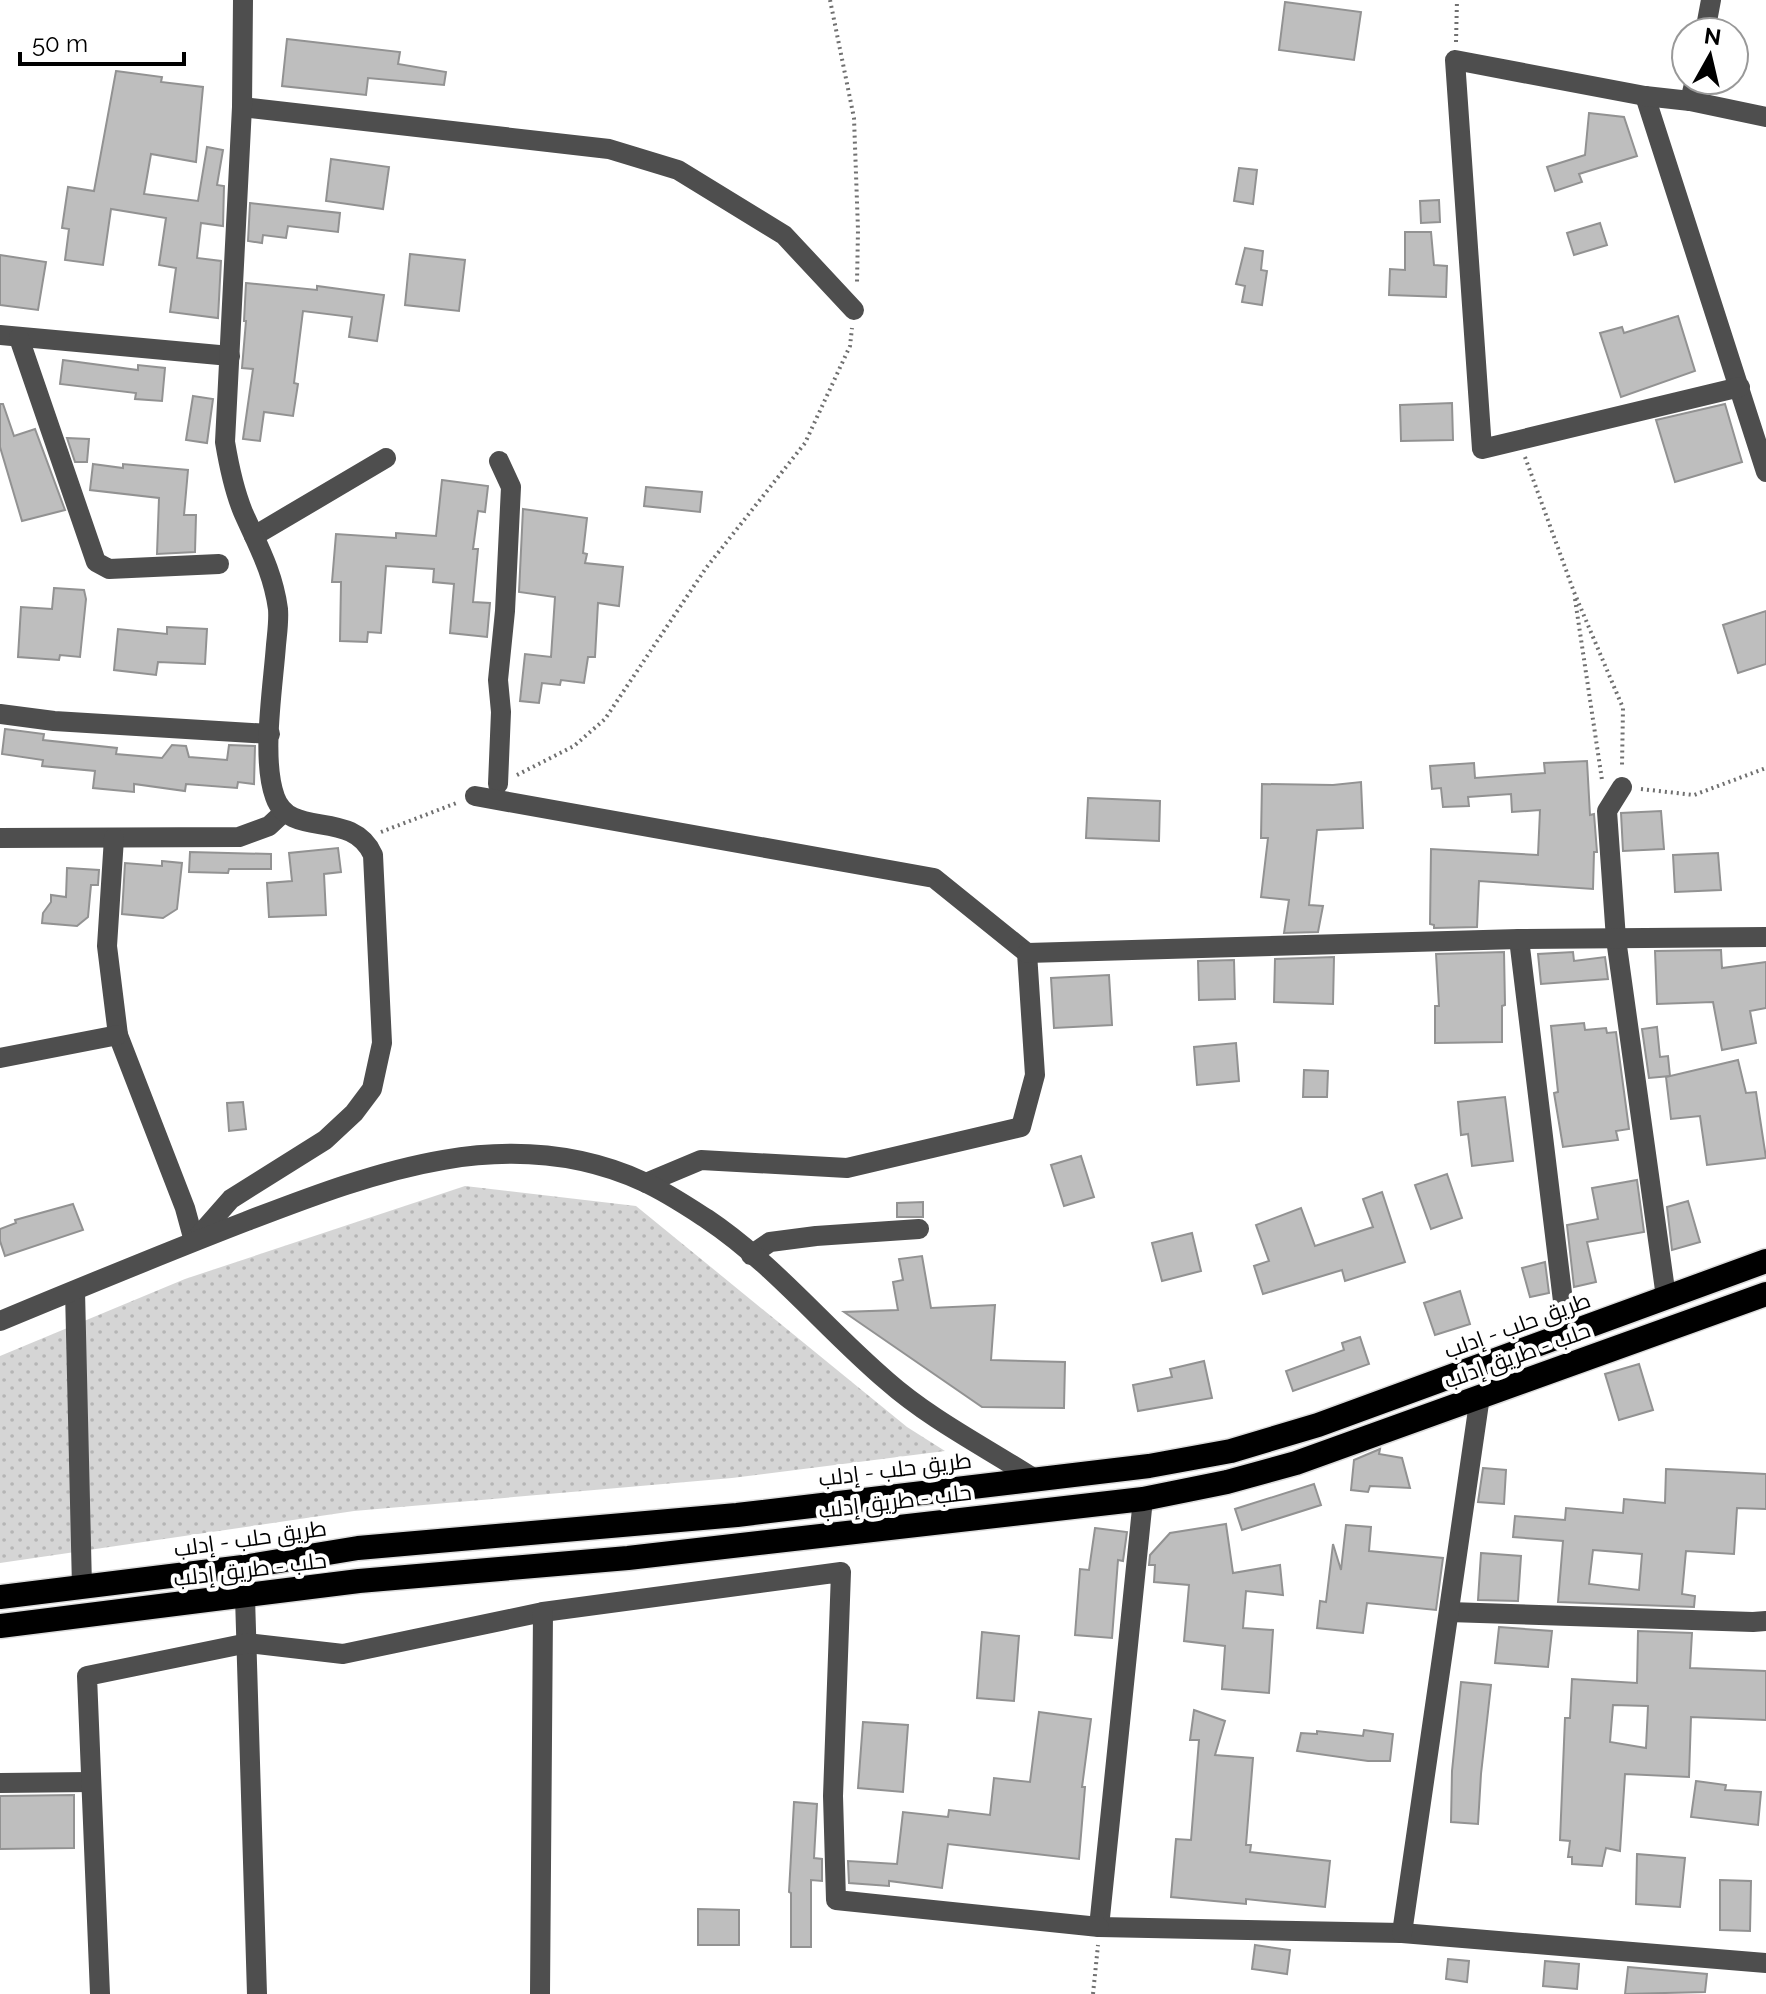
<svg xmlns="http://www.w3.org/2000/svg" width="1766" height="1994" viewBox="0 0 1766 1994" font-family="Raleway,Cairo,sans-serif">
<style>
.grass{fill:url(#grass-dots)}
.building{fill:#bebebe;stroke:#929292;stroke-width:2;fill-rule:evenodd}
.lines{fill:none;stroke-linecap:round;stroke-linejoin:round}
.highway-casing{stroke:#dbdbdb;stroke-width:27}
.path{stroke:#707070;stroke-width:4;stroke-dasharray:2 4;stroke-linecap:butt}
.minor{stroke:#4e4e4e;stroke-width:20}
.highway{stroke:#000;stroke-width:24}
.labels{text-anchor:middle;stroke-width:8;stroke-linejoin:round;paint-order:stroke}
.street-label{font-size:22px;fill:#000;stroke:#fff}
</style>
<defs>
<pattern id="grass-dots" width="8" height="8" patternUnits="userSpaceOnUse" patternTransform="scale(2)"><rect width="8" height="8" fill="#d5d5d5"/><path d="M2 2h.1M6 6h.1" fill="none" stroke="#b5b5b5" stroke-width="1.8" stroke-linecap="round"/></pattern>
</defs>
<rect width="100%" height="100%" fill="#fff"/>
<path class="grass" d="M 465,1186 L 636,1206 L 907,1427 L 945,1451 L 732,1478 L 354,1511 L 0,1563 L 0,1356 L 185,1279 Z"/>
<g class="building">
<path d="M 1285,2 L 1361,12 L 1354,60 L 1279,50 Z"/>
<path d="M 287,39 L 400,52 L 398,64 L 446,72 L 444,85 L 368,78 L 366,95 L 282,86 Z"/>
<path d="M 116,71 L 162,77 L 161,82 L 203,87 L 196,162 L 151,154 L 144,194 L 198,201 L 207,147 L 223,150 L 217,185 L 224,186 L 223,226 L 201,223 L 197,258 L 221,261 L 218,318 L 170,312 L 176,268 L 159,265 L 166,218 L 111,209 L 103,265 L 65,260 L 69,229 L 62,228 L 68,187 L 94,191 Z"/>
<path d="M 1589,113 L 1624,117 L 1637,156 L 1579,174 L 1582,182 L 1555,191 L 1547,167 L 1585,155 Z"/>
<path d="M 331,159 L 389,167 L 383,209 L 326,201 Z"/>
<path d="M 1239,168 L 1257,170 L 1253,204 L 1234,201 Z"/>
<path d="M 1439,200 L 1440,222 L 1421,223 L 1420,201 Z"/>
<path d="M 250,203 L 340,213 L 338,232 L 288,226 L 286,238 L 263,235 L 262,243 L 248,241 Z"/>
<path d="M 1600,223 L 1607,245 L 1574,255 L 1567,233 Z"/>
<path d="M 1405,232 L 1431,232 L 1434,265 L 1447,266 L 1446,297 L 1389,295 L 1390,269 L 1405,270 Z"/>
<path d="M 1245,248 L 1263,251 L 1261,270 L 1267,271 L 1262,305 L 1242,302 L 1245,286 L 1236,284 Z"/>
<path d="M 410,254 L 465,260 L 459,311 L 405,305 Z"/>
<path d="M 0,255 L 46,262 L 38,310 L 0,305 Z"/>
<path d="M 246,283 L 317,290 L 317,286 L 384,295 L 377,341 L 349,337 L 352,317 L 303,311 L 294,383 L 298,384 L 293,416 L 264,412 L 260,441 L 243,439 L 253,369 L 242,368 L 246,321 L 244,321 Z"/>
<path d="M 1678,316 L 1695,371 L 1621,397 L 1600,333 L 1622,327 L 1624,333 Z"/>
<path d="M 63,360 L 138,370 L 138,365 L 165,368 L 162,401 L 135,399 L 136,393 L 60,384 Z"/>
<path d="M 193,396 L 213,399 L 207,443 L 186,440 Z"/>
<path d="M 1452,403 L 1453,440 L 1401,441 L 1400,405 Z"/>
<path d="M 0,404 L 3,404 L 14,436 L 35,429 L 65,510 L 22,521 L 0,447 Z"/>
<path d="M 1725,404 L 1742,462 L 1675,482 L 1656,420 Z"/>
<path d="M 67,438 L 89,439 L 87,462 L 75,462 Z"/>
<path d="M 93,464 L 123,468 L 123,464 L 188,470 L 184,515 L 196,515 L 195,552 L 157,554 L 159,498 L 90,490 Z"/>
<path d="M 442,480 L 488,486 L 485,512 L 478,511 L 473,549 L 478,549 L 473,602 L 490,603 L 487,637 L 450,633 L 454,584 L 433,582 L 434,569 L 386,566 L 381,633 L 368,632 L 367,642 L 340,641 L 341,582 L 332,582 L 336,534 L 396,538 L 396,533 L 436,536 Z"/>
<path d="M 646,487 L 702,492 L 700,512 L 644,506 Z"/>
<path d="M 523,509 L 587,518 L 583,553 L 587,554 L 585,563 L 623,567 L 619,606 L 598,603 L 595,657 L 588,657 L 584,683 L 561,680 L 560,685 L 542,683 L 539,703 L 520,701 L 525,654 L 551,657 L 555,597 L 519,592 Z"/>
<path d="M 54,588 L 84,590 L 86,599 L 80,657 L 60,655 L 59,660 L 18,657 L 21,607 L 52,609 Z"/>
<path d="M 1766,611 L 1766,664 L 1738,673 L 1723,625 Z"/>
<path d="M 167,627 L 207,629 L 205,664 L 158,662 L 156,675 L 114,670 L 118,629 L 167,634 Z"/>
<path d="M 5,729 L 44,734 L 43,740 L 117,748 L 116,754 L 162,758 L 172,745 L 186,746 L 189,757 L 227,760 L 229,745 L 255,746 L 254,784 L 238,782 L 237,788 L 186,784 L 185,791 L 134,784 L 134,792 L 93,788 L 95,771 L 42,766 L 43,760 L 2,754 Z"/>
<path d="M 1587,761 L 1590,815 L 1594,814 L 1597,852 L 1594,852 L 1593,889 L 1479,881 L 1477,927 L 1434,928 L 1434,925 L 1430,924 L 1431,849 L 1538,855 L 1540,810 L 1512,812 L 1511,794 L 1468,797 L 1469,806 L 1443,807 L 1441,788 L 1432,789 L 1430,766 L 1474,763 L 1475,778 L 1545,773 L 1544,763 Z"/>
<path d="M 1361,782 L 1363,828 L 1317,830 L 1309,905 L 1323,906 L 1318,932 L 1284,933 L 1289,900 L 1261,897 L 1268,838 L 1261,838 L 1262,784 L 1333,785 Z"/>
<path d="M 1088,798 L 1160,801 L 1159,841 L 1086,838 Z"/>
<path d="M 1661,811 L 1664,849 L 1623,851 L 1621,813 Z"/>
<path d="M 338,848 L 341,872 L 324,874 L 326,915 L 269,917 L 267,883 L 292,881 L 289,853 Z"/>
<path d="M 190,852 L 271,854 L 271,869 L 229,869 L 228,873 L 189,872 Z"/>
<path d="M 1718,853 L 1721,890 L 1675,892 L 1673,855 Z"/>
<path d="M 162,861 L 182,863 L 177,909 L 163,918 L 122,914 L 125,863 L 162,866 Z"/>
<path d="M 67,868 L 99,870 L 98,885 L 91,885 L 88,917 L 77,926 L 42,923 L 43,913 L 51,902 L 51,895 L 66,897 Z"/>
<path d="M 1721,950 L 1722,968 L 1766,962 L 1766,1008 L 1750,1011 L 1756,1043 L 1722,1050 L 1713,1002 L 1657,1004 L 1655,951 Z"/>
<path d="M 1504,952 L 1505,1005 L 1502,1006 L 1502,1042 L 1435,1043 L 1435,1006 L 1439,1006 L 1436,954 Z"/>
<path d="M 1573,952 L 1574,961 L 1605,957 L 1608,979 L 1541,984 L 1538,954 Z"/>
<path d="M 1334,957 L 1333,1004 L 1274,1002 L 1275,959 Z"/>
<path d="M 1234,960 L 1235,999 L 1199,1000 L 1198,961 Z"/>
<path d="M 1109,975 L 1112,1025 L 1054,1028 L 1051,978 Z"/>
<path d="M 1584,1023 L 1585,1030 L 1606,1028 L 1607,1033 L 1616,1032 L 1629,1129 L 1616,1131 L 1618,1140 L 1563,1147 L 1554,1093 L 1558,1092 L 1551,1026 Z"/>
<path d="M 1657,1027 L 1660,1057 L 1668,1056 L 1670,1076 L 1649,1078 L 1642,1029 Z"/>
<path d="M 1236,1043 L 1239,1081 L 1197,1085 L 1194,1047 Z"/>
<path d="M 1738,1060 L 1746,1093 L 1756,1092 L 1766,1158 L 1707,1165 L 1700,1116 L 1671,1119 L 1666,1077 Z"/>
<path d="M 1304,1070 L 1328,1071 L 1327,1097 L 1303,1097 Z"/>
<path d="M 1505,1097 L 1513,1161 L 1472,1166 L 1468,1134 L 1461,1135 L 1458,1102 Z"/>
<path d="M 243,1102 L 246,1129 L 229,1131 L 227,1103 Z"/>
<path d="M 1081,1156 L 1094,1197 L 1064,1206 L 1051,1165 Z"/>
<path d="M 1447,1174 L 1462,1218 L 1431,1229 L 1415,1185 Z"/>
<path d="M 1637,1180 L 1644,1232 L 1587,1242 L 1596,1282 L 1574,1287 L 1567,1225 L 1598,1219 L 1592,1188 Z"/>
<path d="M 1382,1192 L 1405,1262 L 1345,1281 L 1342,1270 L 1263,1294 L 1254,1266 L 1269,1261 L 1256,1225 L 1301,1208 L 1315,1246 L 1373,1227 L 1363,1199 Z"/>
<path d="M 1688,1201 L 1700,1242 L 1672,1250 L 1667,1207 Z"/>
<path d="M 923,1202 L 923,1217 L 897,1217 L 897,1203 Z"/>
<path d="M 73,1204 L 83,1230 L 5,1256 L 0,1241 L 0,1229 L 16,1223 L 15,1220 Z"/>
<path d="M 1192,1233 L 1201,1271 L 1162,1281 L 1152,1243 Z"/>
<path d="M 922,1256 L 931,1308 L 995,1305 L 991,1360 L 1065,1362 L 1064,1408 L 982,1407 L 844,1312 L 898,1310 L 893,1282 L 903,1280 L 899,1259 Z"/>
<path d="M 1545,1262 L 1549,1293 L 1530,1297 L 1522,1268 Z"/>
<path d="M 1460,1291 L 1470,1324 L 1435,1335 L 1424,1303 Z"/>
<path d="M 1360,1337 L 1369,1364 L 1293,1391 L 1286,1371 L 1344,1350 L 1342,1343 Z"/>
<path d="M 1204,1361 L 1212,1398 L 1138,1411 L 1133,1385 L 1172,1377 L 1170,1369 Z"/>
<path d="M 1639,1364 L 1653,1410 L 1619,1420 L 1605,1374 Z"/>
<path d="M 1380,1449 L 1379,1454 L 1402,1458 L 1410,1488 L 1370,1486 L 1368,1492 L 1351,1490 L 1354,1460 Z"/>
<path d="M 1483,1468 L 1506,1470 L 1504,1504 L 1478,1502 Z"/>
<path d="M 1666,1469 L 1766,1474 L 1766,1509 L 1737,1508 L 1734,1554 L 1686,1551 L 1682,1594 L 1695,1596 L 1694,1607 L 1558,1602 L 1563,1541 L 1513,1537 L 1515,1516 L 1565,1520 L 1566,1508 L 1623,1513 L 1624,1499 L 1665,1503 ZM 1593,1550 L 1642,1554 L 1639,1590 L 1589,1584 Z"/>
<path d="M 1314,1484 L 1321,1505 L 1242,1530 L 1235,1509 Z"/>
<path d="M 1226,1524 L 1233,1573 L 1280,1565 L 1283,1595 L 1246,1591 L 1243,1628 L 1273,1630 L 1269,1693 L 1222,1689 L 1225,1646 L 1184,1641 L 1189,1585 L 1154,1582 L 1155,1565 L 1149,1565 L 1150,1555 L 1170,1533 Z"/>
<path d="M 1346,1525 L 1371,1527 L 1369,1551 L 1443,1558 L 1436,1610 L 1367,1603 L 1363,1633 L 1317,1628 L 1320,1601 L 1326,1602 L 1333,1544 L 1341,1570 Z"/>
<path d="M 1095,1528 L 1127,1532 L 1123,1561 L 1118,1560 L 1112,1638 L 1075,1635 L 1080,1569 L 1089,1570 Z"/>
<path d="M 1481,1553 L 1521,1556 L 1518,1601 L 1478,1600 Z"/>
<path d="M 1499,1627 L 1552,1631 L 1548,1667 L 1495,1663 Z"/>
<path d="M 1638,1631 L 1692,1633 L 1690,1668 L 1766,1671 L 1766,1720 L 1691,1717 L 1689,1777 L 1625,1774 L 1620,1851 L 1606,1848 L 1602,1866 L 1572,1864 L 1572,1857 L 1568,1857 L 1570,1841 L 1560,1840 L 1565,1718 L 1570,1718 L 1572,1679 L 1637,1683 ZM 1613,1705 L 1648,1706 L 1646,1748 L 1610,1742 Z"/>
<path d="M 982,1632 L 1019,1636 L 1014,1701 L 977,1698 Z"/>
<path d="M 1461,1682 L 1491,1685 L 1481,1774 L 1478,1824 L 1451,1822 L 1452,1771 Z"/>
<path d="M 1194,1710 L 1225,1721 L 1215,1755 L 1253,1758 L 1246,1845 L 1251,1845 L 1250,1852 L 1330,1861 L 1325,1907 L 1246,1899 L 1246,1904 L 1171,1897 L 1176,1839 L 1191,1840 L 1199,1740 L 1190,1740 Z"/>
<path d="M 1039,1712 L 1091,1719 L 1082,1787 L 1085,1787 L 1079,1859 L 948,1844 L 942,1888 L 889,1881 L 889,1886 L 849,1883 L 848,1861 L 897,1864 L 903,1812 L 948,1817 L 949,1810 L 990,1815 L 994,1778 L 1030,1782 Z"/>
<path d="M 863,1722 L 908,1725 L 903,1792 L 858,1788 Z"/>
<path d="M 1364,1730 L 1393,1734 L 1390,1761 L 1368,1761 L 1297,1751 L 1301,1733 L 1317,1734 L 1317,1731 L 1363,1736 Z"/>
<path d="M 1696,1781 L 1726,1785 L 1725,1790 L 1761,1792 L 1758,1825 L 1691,1817 Z"/>
<path d="M 74,1795 L 74,1848 L 0,1849 L 0,1796 Z"/>
<path d="M 794,1802 L 817,1804 L 814,1858 L 822,1859 L 822,1881 L 811,1880 L 811,1947 L 791,1947 L 791,1893 L 789,1892 Z"/>
<path d="M 1637,1854 L 1685,1858 L 1680,1907 L 1636,1904 Z"/>
<path d="M 1720,1880 L 1751,1881 L 1750,1931 L 1720,1930 Z"/>
<path d="M 698,1909 L 739,1910 L 739,1945 L 698,1945 Z"/>
<path d="M 1255,1945 L 1290,1950 L 1287,1974 L 1252,1969 Z"/>
<path d="M 1448,1959 L 1469,1961 L 1467,1982 L 1446,1979 Z"/>
<path d="M 1545,1961 L 1579,1964 L 1577,1989 L 1543,1986 Z"/>
<path d="M 1628,1967 L 1707,1974 L 1705,1992 L 1625,1994 Z"/>
</g>
<g class="lines">
<g class="highway-casing">
<g id="highway">
<path d="M 0,1597 L 243,1567 L 358,1548 L 737,1515 L 1149,1466 L 1231,1451 L 1318,1425 L 1766,1261"/>
<path d="M 0,1626 L 359,1581 L 628,1558 L 1143,1499 L 1227,1482 L 1296,1463 L 1766,1294"/>
</g>
</g>
<g class="path">
<path d="M 830,0 L 854,118 L 858,230 L 857,283"/>
<path d="M 1456,42 L 1457,0"/>
<path d="M 1525,457 L 1574,592 L 1623,708 L 1622,766"/>
<path d="M 1575,599 L 1602,780"/>
<path d="M 517,775 L 574,746 L 605,719 L 706,568 L 805,443 L 850,346 L 852,328"/>
<path d="M 1641,789 L 1694,795 L 1766,768"/>
<path d="M 381,832 L 459,802"/>
<path d="M 1093,1994 L 1098,1945"/>
</g>
<g class="minor">
<path d="M 1705,32 L 1711,0"/>
<path d="M 1645,96 L 1766,472"/>
<path d="M 1690,101 L 1695,80"/>
<path d="M 242,107 L 609,149 L 678,170 L 784,235 L 854,310"/>
<path d="M 0,335 L 230,356"/>
<path d="M 19,338 L 96,562 L 109,569 L 219,564"/>
<path d="M 1740,387 L 1482,449 L 1455,60 L 1645,96 L 1690,101 L 1766,117"/>
<path d="M 254,536 L 386,458"/>
<path d="M 0,714 L 54,721 L 270,734"/>
<path d="M 498,784 L 501,712 L 498,680 L 505,611 L 511,487 L 499,461"/>
<path d="M 1622,787 L 1607,811 L 1616,939 L 1666,1297"/>
<path d="M 475,796 L 934,878 L 1027,953 L 1035,1075 L 1021,1127 L 847,1168 L 701,1160 L 646,1183"/>
<path d="M 0,838 L 239,837 L 269,826 L 284,812"/>
<path d="M 114,838 L 107,946 L 118,1035 L 185,1208 L 194,1241"/>
<path d="M 1519,939 L 1567,1334"/>
<path d="M 1027,953 L 1519,939 L 1766,937"/>
<path d="M 0,1058 L 118,1035"/>
<path d="M 194,1241 L 231,1199 L 325,1140 L 354,1113 L 372,1089 L 382,1043 L 373,855 C 352,808 290,840 275,797 C 261,759 273,687 276,645 C 277,634 279,621 278,609 C 273,572 258,546 243,512 C 234,490 229,466 225,442 L 242,107 L 243,0"/>
<path d="M 751,1255 L 770,1242 L 816,1236 L 919,1229"/>
<path d="M 75,1291 L 82,1587"/>
<path d="M 0,1321 C 82,1287 164,1253 247,1221 C 375,1172 510,1120 644,1182 C 666,1192 687,1206 707,1219 C 774,1264 826,1329 887,1381 C 930,1419 985,1447 1033,1478"/>
<path d="M 1143,1499 L 1099,1927 L 1402,1933 L 1766,1963"/>
<path d="M 245,1597 L 257,1994"/>
<path d="M 1449,1612 L 1753,1622 L 1766,1621"/>
<path d="M 0,1783 L 91,1782"/>
<path d="M 1402,1933 L 1480,1396"/>
<path d="M 100,1994 L 87,1676 L 248,1643 L 343,1654 L 543,1612 L 841,1572 L 833,1796 L 836,1900 L 1099,1927"/>
<path d="M 540,1994 L 543,1612"/>
</g>
<use href="#highway" class="highway"/>
</g>
<g class="labels">
<g class="street-label">
<text transform="translate(1517 1325) rotate(-20)" y="8">طريق حلب - إدلب</text>
<text transform="translate(1517 1355) rotate(-20)" y="8">حلب - طريق إدلب</text>
<text transform="translate(895 1469) rotate(-7)" y="8">طريق حلب - إدلب</text>
<text transform="translate(895 1501) rotate(-7)" y="8">حلب - طريق إدلب</text>
<text transform="translate(250 1538) rotate(-8)" y="8">طريق حلب - إدلب</text>
<text transform="translate(250 1569) rotate(-7)" y="8">حلب - طريق إدلب</text>
</g>
</g>
<g transform="translate(1710 56) rotate(8)"><circle r="38" fill="#ffffff" stroke="#999999" stroke-width="2"/>
<path d="M0-6L14 30L0 20L-14 30Z" fill="#000000"/>
<text y="-12" font-size="22" font-weight="bold" text-anchor="middle" fill="#000000">N</text>
</g>
<path d="M20 52v12h164v-12" fill="none" stroke="#000000" stroke-width="4"/>
<text x="32" y="52" font-size="24" fill="#000000" stroke="#ffffff" stroke-width="6" paint-order="stroke">50 m</text>
</svg>
